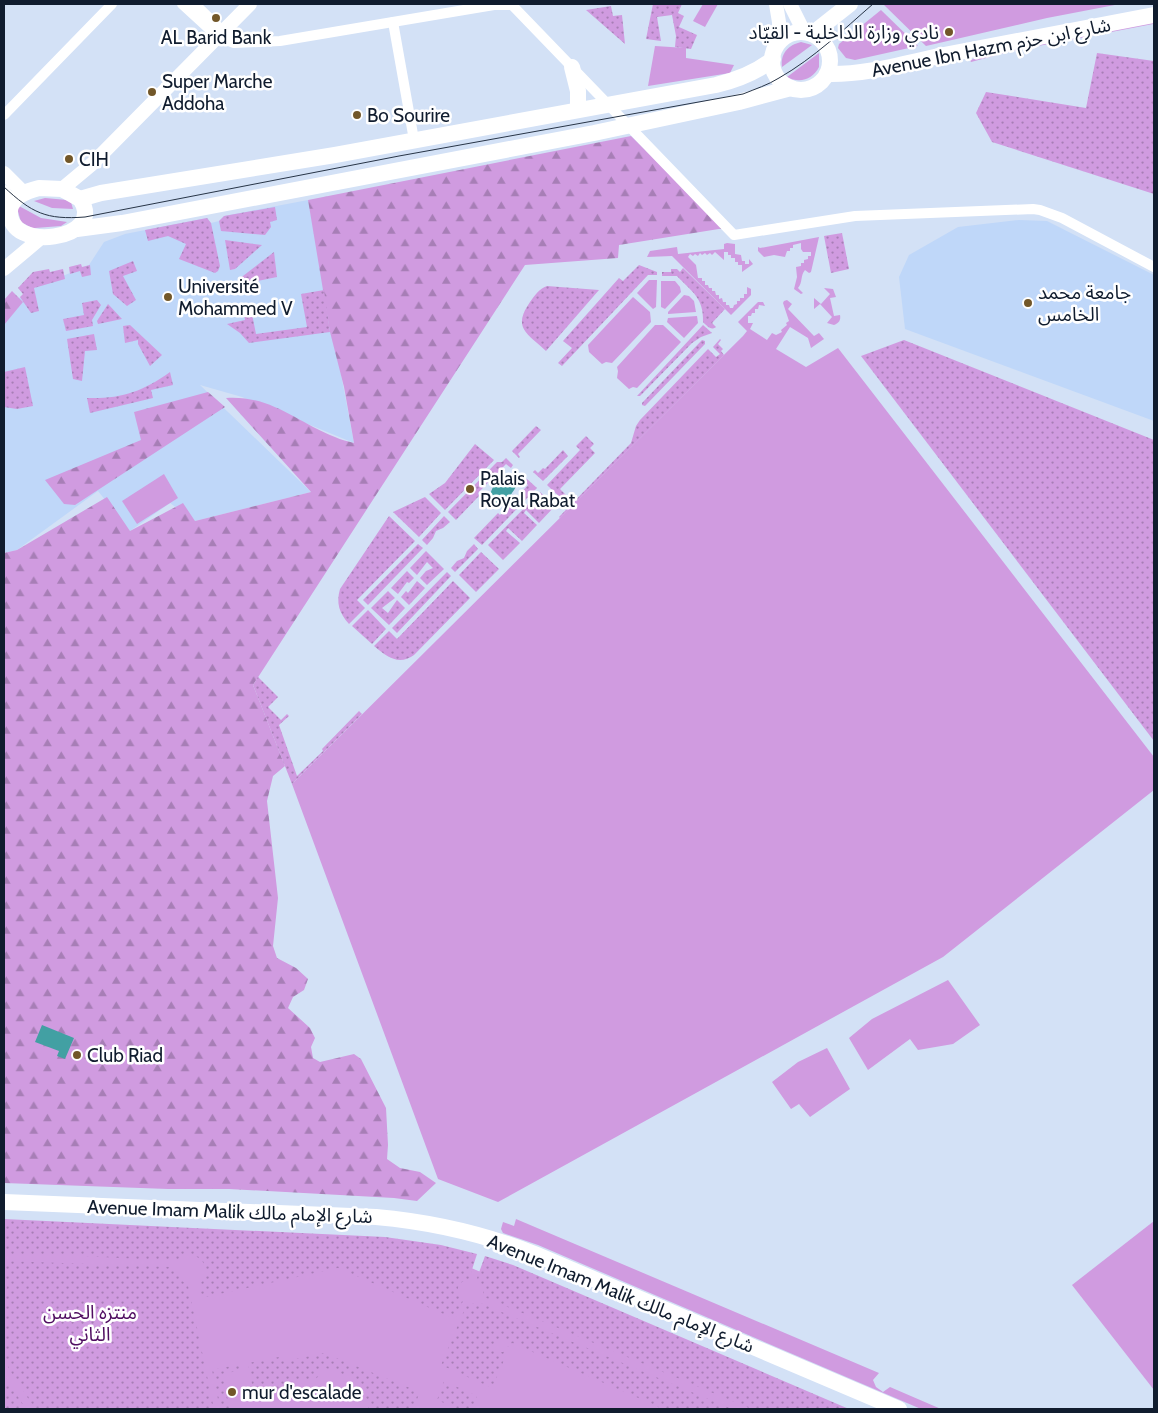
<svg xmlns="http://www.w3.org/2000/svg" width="1158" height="1413" viewBox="0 0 1158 1413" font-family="Cabin,'Noto Sans Arabic',sans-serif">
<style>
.built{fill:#bfd7f9}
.green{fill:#d09be0}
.forest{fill:url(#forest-firs)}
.garden{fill:url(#garden-dots)}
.water{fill:#42a0a3}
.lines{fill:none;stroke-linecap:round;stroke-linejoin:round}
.street{stroke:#fff;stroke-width:10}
.secondary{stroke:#fff;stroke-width:14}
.primary{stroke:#fff;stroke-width:16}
.tram{stroke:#273446;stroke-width:1}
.poi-dot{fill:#725729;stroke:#fff;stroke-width:2}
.labels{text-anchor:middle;stroke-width:5;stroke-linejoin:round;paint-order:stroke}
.poi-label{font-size:19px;fill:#101c2e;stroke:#fff;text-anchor:start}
.street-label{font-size:19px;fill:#101c2e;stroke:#fff}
.park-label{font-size:19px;fill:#500e61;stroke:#fff}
</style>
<defs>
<pattern id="forest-firs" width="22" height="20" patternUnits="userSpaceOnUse" patternTransform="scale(1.25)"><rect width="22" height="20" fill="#d09be0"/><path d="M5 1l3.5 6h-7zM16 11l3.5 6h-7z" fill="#a77eb6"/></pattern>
<pattern id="garden-dots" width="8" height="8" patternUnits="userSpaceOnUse" patternTransform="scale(1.25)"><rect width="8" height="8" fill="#d09be0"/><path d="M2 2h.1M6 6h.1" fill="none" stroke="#a77eb6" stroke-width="1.8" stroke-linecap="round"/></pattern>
</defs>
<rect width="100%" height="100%" fill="#d3e1f6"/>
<g class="built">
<path d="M 308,200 L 354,443 L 242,397 L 200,385 L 311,492 L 195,521 L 170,503 L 130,531 L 98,491 L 17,550 L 4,553 L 4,320 L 20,297 L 34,288 L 89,265 L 104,242 L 125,234 L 207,218 L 211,223 L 219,221 L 224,216 Z"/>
<path d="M 1019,220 L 1047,221 L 1154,275 L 1154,421 L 905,329 L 899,277 L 909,255 L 958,227 Z"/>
</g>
<g class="green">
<path d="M 703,4 L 718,4 L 705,27 L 693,21 Z"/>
<path d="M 883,4 L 1120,4 L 1047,18 L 926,46 Z"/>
<path d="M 881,10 L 918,46 L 855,60 L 846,58 L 838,48 L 839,44 Z"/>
<path d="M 1154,22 L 1153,24 L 1012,51 L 971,62 L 970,60 L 998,53 Z"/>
<path d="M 801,42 L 812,45 L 782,67 C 780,54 788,45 801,42 Z"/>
<path d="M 655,46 L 686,48 L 686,58 L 734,65 L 730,73 L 648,86 Z"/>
<path d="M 819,53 L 819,67 C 813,79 800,84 787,77 Z"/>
<path d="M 45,198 L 67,200 L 71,202 L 73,209 L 52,208 L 34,201 Z"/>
<path d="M 19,206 L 41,218 L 67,222 L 61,226 L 35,228 L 32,228 L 21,222 L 17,208 Z"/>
<path d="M 819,237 L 811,272 L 809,273 L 805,270 C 800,276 803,282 798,288 L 803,293 L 801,294 L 794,289 L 797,277 L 796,267 L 801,266 L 801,263 L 804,263 L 804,260 L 808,259 L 808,256 L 811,256 L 811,252 L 803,252 L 801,249 L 801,243 L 793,245 L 793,248 L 790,248 L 790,251 L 787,251 L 785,257 L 774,255 L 764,257 L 758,251 L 758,247 L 760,248 Z"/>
<path d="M 727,243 L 735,244 L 735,254 L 741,255 L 742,261 L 745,261 L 745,264 L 749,264 L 749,259 L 753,264 L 742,272 L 742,265 L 738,265 L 738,262 L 735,262 L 735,258 L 731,258 L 731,255 L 728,255 L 728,252 L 724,252 L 724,260 L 715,252 L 712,255 L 710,253 L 707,255 L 705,253 L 702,255 L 700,253 L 698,256 L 695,254 L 693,256 L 690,254 L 688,257 L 696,265 L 698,278 L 702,278 L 702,281 L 705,281 L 705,285 L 708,285 L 709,288 L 712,288 L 712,291 L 715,291 L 716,295 L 719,295 L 719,299 L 722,298 L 723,302 L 726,302 L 726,305 L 729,305 L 730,308 L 733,308 L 734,305 L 737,304 L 737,301 L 740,301 L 740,298 L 744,298 L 744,294 L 747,294 L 747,287 L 751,289 L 751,295 L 731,315 L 672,256 L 647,257 L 650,251 L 677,247 L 678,254 L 724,249 L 724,244 Z"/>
<path d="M 649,280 L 657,280 L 656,307 L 653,309 L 637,293 Z"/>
<path d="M 661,281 L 675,281 L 680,287 L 681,292 L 665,309 L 661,307 Z"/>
<path d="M 824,288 L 833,289 L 836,297 L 830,298 L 834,316 L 840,315 C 841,320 839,323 834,325 L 827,323 L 832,317 L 820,304 L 814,309 L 814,298 L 821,304 L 830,294 Z"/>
<path d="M 684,295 L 689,296 L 694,301 L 696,312 L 668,314 L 668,312 Z"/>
<path d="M 633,297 L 650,312 L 651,322 L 612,363 L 606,362 L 602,364 L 589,352 L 588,345 Z"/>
<path d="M 787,300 L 792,304 L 788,309 L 814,336 L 819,333 L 824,339 L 811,348 L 808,338 L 790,327 L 776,349 L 806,367 L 838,348 L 1154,757 L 1154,790 L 943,957 L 498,1202 L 438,1179 L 292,784 L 743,336 L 747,331 L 738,322 L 758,302 L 763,302 L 765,306 L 759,305 L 758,309 L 755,309 L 755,313 L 752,313 L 751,316 L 748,316 L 748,323 L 753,323 L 750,329 L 767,340 L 772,333 L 776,335 L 782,332 L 781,330 L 787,325 L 786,323 L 789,321 L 783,303 L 784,301 Z"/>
<path d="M 697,316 L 698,323 L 684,338 L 667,322 L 668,318 Z"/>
<path d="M 655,325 L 663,325 L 681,342 L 637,388 L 633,387 L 629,389 L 617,378 L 618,371 L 617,367 Z"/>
<path d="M 164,474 L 178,498 L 137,524 L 122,501 Z"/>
<path d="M 948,980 L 980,1025 L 953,1044 L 918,1050 L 910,1039 L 868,1070 L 849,1038 L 872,1019 Z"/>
<path d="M 827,1048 L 850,1089 L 810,1117 L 799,1104 L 791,1109 L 772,1082 L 798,1062 Z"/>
<path d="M 516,1219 L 879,1373 L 873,1380 L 876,1387 L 883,1392 L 890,1387 L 941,1409 L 921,1409 L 538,1245 L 503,1233 L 501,1229 L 503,1222 L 514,1226 Z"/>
<path d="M 1154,1221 L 1154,1390 L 1072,1285 Z"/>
<path d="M 4,1233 L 457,1262 L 806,1409 L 4,1409 Z"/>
</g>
<g class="forest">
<path d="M 631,136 L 725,228 L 619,245 L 618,258 L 525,265 L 253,685 L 285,766 L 273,776 L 267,801 L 278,898 L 273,946 L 277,958 L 296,968 L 308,979 L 304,990 L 293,997 L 288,1008 L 310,1028 L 315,1038 L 311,1047 L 313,1058 L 320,1062 L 354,1054 L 361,1059 L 386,1108 L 388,1145 L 387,1159 L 400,1168 L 420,1172 L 436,1183 L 417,1201 L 394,1198 L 229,1189 L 168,1189 L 4,1183 L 4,553 L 17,550 L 107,497 L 130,531 L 183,503 L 195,521 L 311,492 L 226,398 C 271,395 296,422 335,437 C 341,440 348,441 354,443 L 344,387 L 330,332 L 308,200 Z"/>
<path d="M 12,291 L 23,302 L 4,325 L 4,300 Z"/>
<path d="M 208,392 L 225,407 L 75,505 L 64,504 L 45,480 L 141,440 L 134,412 Z"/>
</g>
<g class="garden">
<path d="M 653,4 L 682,4 L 678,13 L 684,16 L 679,27 L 697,35 L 691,49 L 675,47 L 676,36 L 672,15 L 657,17 L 661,41 L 646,39 Z"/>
<path d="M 611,6 L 613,16 L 622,15 L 625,44 L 586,10 Z"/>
<path d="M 1097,53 L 1154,61 L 1154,194 L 992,142 L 976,113 L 986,92 L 1086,108 Z"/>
<path d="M 275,207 L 277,220 L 270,222 L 271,227 L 265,235 L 221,231 L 219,221 L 224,216 Z"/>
<path d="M 207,218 L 211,223 L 220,266 L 218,271 L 215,273 L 179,259 L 186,244 L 168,236 L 148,241 L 145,230 Z"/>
<path d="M 842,233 L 849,269 L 831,273 L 824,236 Z"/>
<path d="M 225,240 L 262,245 L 235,269 L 230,270 Z"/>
<path d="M 274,252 L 277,277 L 239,285 L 239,279 Z"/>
<path d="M 133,261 L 137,271 L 123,276 L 136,300 L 127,306 L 113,294 L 109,271 Z"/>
<path d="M 81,264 L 82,267 L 90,265 L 91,275 L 82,277 L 80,271 L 70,274 L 69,267 Z"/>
<path d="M 639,265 L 657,272 L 657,275 L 648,275 L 562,366 L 558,363 L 572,348 L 563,341 L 619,278 L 623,281 Z"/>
<path d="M 683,268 L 725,309 L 712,323 L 716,327 C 711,331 707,326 703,322 C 704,298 692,292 677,276 L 662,276 L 662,272 L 671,272 L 671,269 L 677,269 L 680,272 Z"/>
<path d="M 49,269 L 50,272 L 63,269 L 65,279 L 34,288 L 39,311 L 31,313 L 20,297 L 23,294 L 18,288 L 33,272 Z"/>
<path d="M 547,286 L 599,290 L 546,351 C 527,333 512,328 530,302 C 535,295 539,289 547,286 Z"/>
<path d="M 324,290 L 330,332 L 249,343 L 240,333 L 227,324 L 245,320 L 243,305 L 250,304 L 256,334 L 307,327 L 301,294 Z"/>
<path d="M 97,300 L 101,305 L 92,320 L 93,326 L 66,331 L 63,319 L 84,315 L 82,303 Z"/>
<path d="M 108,304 L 122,319 L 98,324 L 97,321 Z"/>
<path d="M 130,325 L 162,355 L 150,366 L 138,344 L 138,340 L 125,343 L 123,326 Z"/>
<path d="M 703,325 L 712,333 L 701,337 L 692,343 L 640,396 L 637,396 Z"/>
<path d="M 94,334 L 97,350 L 85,351 L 82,381 L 73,379 L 67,339 Z"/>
<path d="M 720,339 L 721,340 L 718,344 L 723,349 L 721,351 L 724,355 L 560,518 L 559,517 L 631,443 L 636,426 L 640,420 L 708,349 L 716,357 L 720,354 L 713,347 Z"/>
<path d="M 702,340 L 705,341 L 705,344 L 645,406 L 642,405 L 642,403 Z"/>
<path d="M 904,340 L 1154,440 L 1154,741 L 861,356 Z"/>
<path d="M 25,367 L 33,406 L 17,409 L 4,407 L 4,372 Z"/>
<path d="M 170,372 L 173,385 L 151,390 L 153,398 L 90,413 L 87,398 C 121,399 142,392 170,372 Z"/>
<path d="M 536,426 L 541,430 L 518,454 L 520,457 L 519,458 L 512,451 Z"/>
<path d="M 586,436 L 594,444 L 590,448 L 595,453 L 560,489 L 569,498 L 565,502 L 547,485 L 580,450 L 576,446 Z"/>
<path d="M 475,444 L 494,460 L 445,510 L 429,494 L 445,483 Z"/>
<path d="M 563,450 L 568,456 L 543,481 L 533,472 L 535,470 L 538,473 L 543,468 L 545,469 Z"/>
<path d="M 506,458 L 513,465 L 511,468 L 506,464 L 478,493 L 479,496 L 456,520 L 448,512 L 497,462 L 502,462 Z"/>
<path d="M 527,479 L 537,488 L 482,545 L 474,538 L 498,513 L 500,515 L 528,485 L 524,481 Z"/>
<path d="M 540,492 L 555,506 L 539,523 L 526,510 L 524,513 L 537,525 L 522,541 L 508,528 L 506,531 L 520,543 L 503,560 L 488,545 Z"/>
<path d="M 425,497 L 441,513 L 419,537 L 393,512 Z"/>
<path d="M 389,516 L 415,541 L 357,600 L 365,608 L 349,624 C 339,613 336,603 340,589 Z"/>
<path d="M 444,516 L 450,522 L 443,528 L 436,531 L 433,538 L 427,545 L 422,540 Z"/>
<path d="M 418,544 L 423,548 L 368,605 L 363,600 Z"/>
<path d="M 474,544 L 478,549 L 455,572 L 451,568 L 457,561 L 464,558 L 467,551 Z"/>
<path d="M 426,551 L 444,569 L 427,585 L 420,578 L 426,571 L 433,568 L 427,562 L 417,575 L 410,568 Z"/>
<path d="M 481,552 L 499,569 L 476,592 L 459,575 Z"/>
<path d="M 407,571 L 414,578 L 409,583 L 407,582 L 398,594 L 391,588 Z"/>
<path d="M 447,572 L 451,576 L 397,633 L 392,628 Z"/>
<path d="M 417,581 L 425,588 L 409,605 L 401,597 L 406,591 L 408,593 Z"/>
<path d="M 453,581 L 470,598 L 414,655 C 399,666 387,657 374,646 L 389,631 L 397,639 Z"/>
<path d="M 388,591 L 395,598 L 382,608 L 388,613 L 397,600 L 405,608 L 389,625 L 371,608 Z"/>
<path d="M 368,610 L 386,629 L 372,644 L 352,626 Z"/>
<path d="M 258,677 L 278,697 L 268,707 L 281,720 L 287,714 L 289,716 L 279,725 L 297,776 L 323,751 L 322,749 L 359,711 L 362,714 L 292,784 L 253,685 Z"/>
<path d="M 4,1219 L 385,1237 L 441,1245 L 477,1254 L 469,1279 C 455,1283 456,1291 463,1301 L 455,1319 L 338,1268 L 206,1297 L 201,1294 L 199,1286 C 201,1282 204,1280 205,1275 C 209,1264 197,1253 186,1255 C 182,1256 179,1259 175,1261 L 45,1254 L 4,1255 Z"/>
<path d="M 485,1256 L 513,1265 L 849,1409 L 751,1409 L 484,1297 L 482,1285 L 477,1278 Z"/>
<path d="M 7,1261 L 174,1267 L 181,1280 L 188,1285 L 214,1409 L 35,1409 L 9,1369 L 4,1357 L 4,1314 L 7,1284 L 4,1265 Z"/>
<path d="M 478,1302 L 732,1409 L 658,1409 L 659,1407 L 512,1343 L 510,1347 L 507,1346 L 505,1340 L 501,1339 L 495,1342 L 494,1348 L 499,1352 L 503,1352 L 506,1349 L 508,1351 L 492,1388 L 441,1365 L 466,1306 Z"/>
<path d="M 324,1353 L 420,1392 L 413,1409 L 368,1409 L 371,1401 C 348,1391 359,1379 348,1371 L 348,1376 L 323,1367 C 316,1385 311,1381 295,1379 L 281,1392 L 272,1394 L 262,1393 L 252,1385 L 248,1363 L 284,1356 L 286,1361 Z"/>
<path d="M 241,1364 L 242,1370 L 222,1374 L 230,1409 L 220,1409 L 212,1370 Z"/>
<path d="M 4,1375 L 26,1409 L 4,1409 Z"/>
<path d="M 444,1381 L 477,1396 L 472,1409 L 459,1409 L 437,1400 Z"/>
</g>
<g class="water">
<path d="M 510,475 L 516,476 L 518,480 C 517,485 515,489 512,493 C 510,498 497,505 492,502 C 487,498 493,485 497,482 C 501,478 506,477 510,475 Z"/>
<path d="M 42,1025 L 74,1038 L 65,1059 L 57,1056 L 59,1051 L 35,1042 Z"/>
</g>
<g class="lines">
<g class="street">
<path d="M 182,4 L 218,37 L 234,43 L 280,41 L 470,9 L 494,5 L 512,5"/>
<path d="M 195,4 L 227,35"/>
<path d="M 511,4 L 734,235 L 855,216 L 1033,209 L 1040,210 L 1062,218 L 1154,267"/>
<path d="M 393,22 L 414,140"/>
<path d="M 4,115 L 112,4"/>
</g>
<g class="secondary">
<path d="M 776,4 L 779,22 L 779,43"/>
<path d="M 790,4 L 804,32"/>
<path d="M 4,173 L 24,193"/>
<path d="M 62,189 L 92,164 L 250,4"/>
<path d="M 4,192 L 12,203"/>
<path d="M 4,269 L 42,237"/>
</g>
<g class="primary">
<circle cx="801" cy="61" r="29"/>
<path d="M 812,34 L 850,4"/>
<path d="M 572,67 L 578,91 L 578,109"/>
<path d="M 827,74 C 867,75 905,63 944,55 C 1014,41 1084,28 1154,15"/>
<path d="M 39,188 L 62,189 L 80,199 C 109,240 6,254 10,210 C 12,196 27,191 39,188 Z"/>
<path d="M 80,199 L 101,193 L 335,155 L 716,85 C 737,80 756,73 773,59"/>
<path d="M 77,229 L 122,223 L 594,133 L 739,102 L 791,88"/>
<path d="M 4,1202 L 376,1217 C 432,1222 485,1234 537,1255 L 899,1409"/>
</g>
<path class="tram" d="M 4,187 C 32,213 46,220 85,217 L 399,156 L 743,94 C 755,89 768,85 779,78 C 814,58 843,30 873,4"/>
</g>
<g class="poi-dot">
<circle cx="216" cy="18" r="5"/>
<circle cx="949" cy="32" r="5"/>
<circle cx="152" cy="92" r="5"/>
<circle cx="357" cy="115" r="5"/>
<circle cx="69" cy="159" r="5"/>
<circle cx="168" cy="297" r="5"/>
<circle cx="1028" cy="303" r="5"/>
<circle cx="470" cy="489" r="5"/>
<circle cx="77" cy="1055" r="5"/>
<circle cx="232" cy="1392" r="5"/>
</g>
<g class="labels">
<g class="poi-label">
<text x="939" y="39" text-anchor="end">نادي وزارة الداخلية - القيّاد</text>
<text x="216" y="44" text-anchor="middle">AL Barid Bank</text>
<text x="162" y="88">Super Marche<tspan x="162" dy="22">Addoha</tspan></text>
<text x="367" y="122">Bo Sourire</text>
<text x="79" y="166">CIH</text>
<text x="178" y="293">Université<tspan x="178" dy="22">Mohammed V</tspan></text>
<text x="1038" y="299">جامعة محمد<tspan x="1038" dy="22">الخامس</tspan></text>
<text x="480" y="485">Palais<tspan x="480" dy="22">Royal Rabat</tspan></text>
<text x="87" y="1062">Club Riad</text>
<text x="242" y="1399">mur d'escalade</text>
</g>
<g class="street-label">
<text transform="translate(991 47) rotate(-11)" y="7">Avenue Ibn Hazm شارع ابن حزم</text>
<text transform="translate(230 1211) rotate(2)" y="7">Avenue Imam Malik شارع الإمام مالك</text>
<text transform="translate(621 1293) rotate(22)" y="7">Avenue Imam Malik شارع الإمام مالك</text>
</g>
<g class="park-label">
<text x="90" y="1319">منتزه الحسن<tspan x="90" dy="22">الثاني</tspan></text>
</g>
</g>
<rect width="1158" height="1413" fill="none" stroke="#101c2e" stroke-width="10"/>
</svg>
